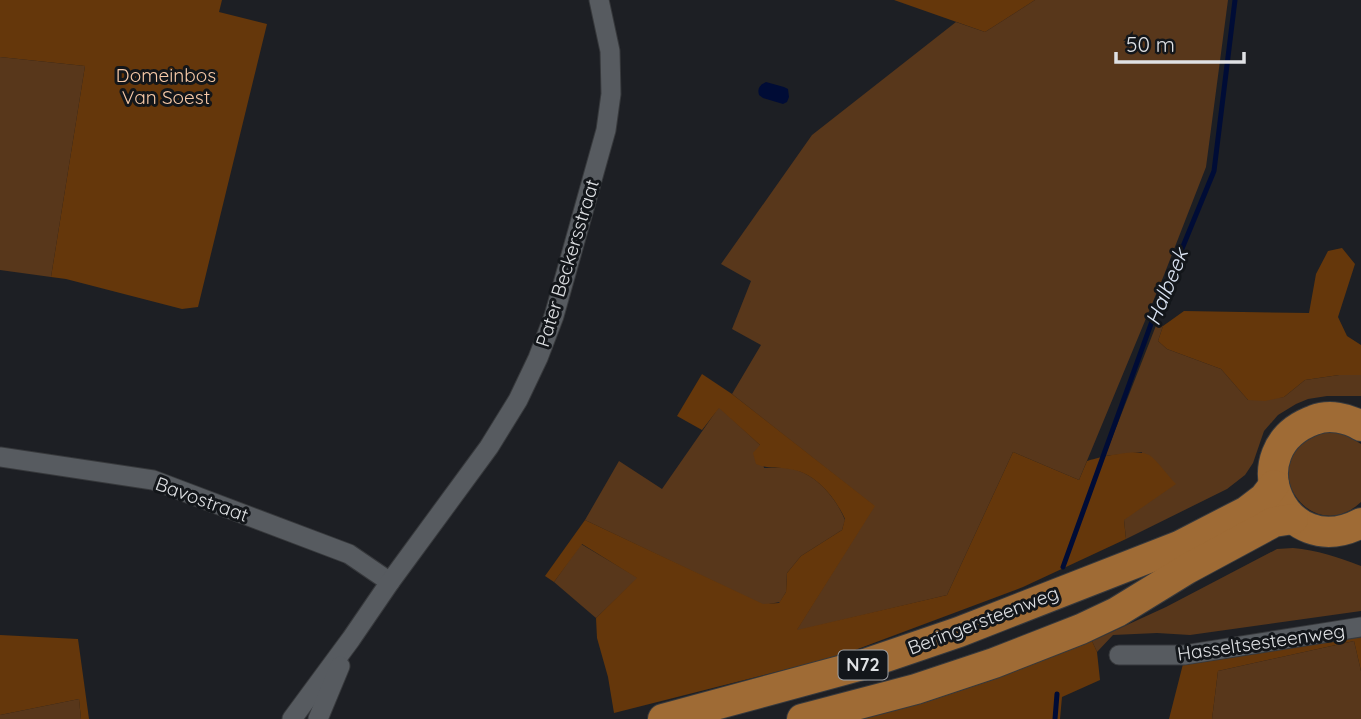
<svg xmlns="http://www.w3.org/2000/svg" width="1361" height="719" viewBox="0 0 1361 719" font-family="Quicksand,sans-serif">
<style>
.green{fill:#58371b}
.forest{fill:#65370b}
.water{fill:#000c36}
.lines{fill:none;stroke-linecap:round;stroke-linejoin:round}
.stream{stroke:#000c36;stroke-width:5}
.street-casing{stroke:#37393c;stroke-width:21}
.primary-casing{stroke:#37393c;stroke-width:32}
.street{stroke:#575b60;stroke-width:19}
.primary{stroke:#9f6b35;stroke-width:30}
.labels{text-anchor:middle;stroke-width:6;stroke-linejoin:round;paint-order:stroke}
.shield{fill:#13161a;stroke:#a2a4a7;stroke-width:2}
.shield-label{font-size:18px;font-weight:bold;fill:#dfe1e4}
.park-label{font-size:19px;fill:#f8caa8;stroke:#13161a}
.street-label{font-size:19px;fill:#dfe1e4;stroke:#13161a}
.water-label{font-size:21px;font-style:italic;fill:#dbe4f3;stroke:#13161a}
</style>
<rect width="100%" height="100%" fill="#1d1f24"/>
<g class="green">
<path d="M 1035,0 L 1228,0 L 1206,167 L 1164,275 L 1079,480 L 1013,452 L 947,595 L 796,631 L 874,506 L 732,394 L 761,345 L 732,329 L 751,281 L 721,264 L 812,135 L 956,22 L 985,32 Z"/>
<path d="M 0,57 L 85,66 L 51,277 L 0,270 Z"/>
<path d="M 1157,323 L 1163,326 L 1158,341 L 1167,349 L 1221,369 L 1248,400 L 1284,397 L 1305,380 L 1339,375 L 1361,375 L 1361,396 L 1327,396 L 1308,399 L 1296,404 L 1278,415 L 1264,431 L 1253,463 L 1245,475 L 1227,489 L 1126,539 L 1124,520 L 1142,452 L 1105,456 Z"/>
<path d="M 719,407 L 760,445 L 764,468 C 773,468 784,467 793,469 C 817,475 836,498 845,520 L 842,530 L 801,556 L 787,573 L 786,592 L 780,602 L 763,605 L 585,520 L 619,461 L 662,489 Z"/>
<path d="M 1325,431 L 1345,434 L 1361,444 L 1361,502 C 1314,546 1260,473 1304,440 C 1310,436 1318,434 1325,431 Z"/>
<path d="M 581,544 L 638,578 L 596,618 L 554,582 Z"/>
<path d="M 1293,548 C 1317,550 1338,557 1361,566 L 1361,611 L 1190,635 L 1157,633 L 1113,635 L 1097,652 L 1092,641 L 1166,607 L 1277,549 Z"/>
<path d="M 1354,641 L 1361,671 L 1361,719 L 1212,719 L 1218,671 Z"/>
<path d="M 79,699 L 81,719 L 0,719 L 0,715 Z"/>
</g>
<g class="forest">
<path d="M 0,0 L 222,0 L 219,12 L 267,24 L 198,307 L 182,309 L 66,279 L 51,277 L 85,66 L 0,57 Z"/>
<path d="M 894,0 L 1035,0 L 985,32 Z"/>
<path d="M 1342,248 L 1355,264 L 1338,317 L 1347,336 L 1361,345 L 1361,375 L 1339,375 L 1305,380 L 1284,397 L 1265,401 L 1248,400 L 1221,369 L 1167,349 L 1158,341 L 1163,326 L 1184,311 L 1309,313 L 1316,274 L 1328,251 Z"/>
<path d="M 702,374 L 732,394 L 875,506 L 797,630 L 947,595 L 1013,452 L 1079,480 L 1087,461 C 1099,457 1138,448 1149,455 C 1157,460 1168,476 1176,484 L 1124,520 L 1126,539 L 1023,587 L 839,656 L 614,713 L 608,677 L 597,638 L 596,618 L 637,578 L 582,544 L 554,582 L 545,576 L 585,520 L 763,604 L 779,603 L 786,592 L 787,573 L 801,556 L 842,530 L 845,519 C 835,497 815,472 789,469 C 777,467 767,469 756,464 L 753,453 L 760,445 L 719,408 L 702,430 L 677,416 Z"/>
<path d="M 1361,627 L 1361,671 L 1354,641 L 1218,671 L 1212,719 L 1169,719 L 1183,664 Z"/>
<path d="M 0,635 L 78,639 L 89,719 L 81,719 L 79,699 L 0,715 Z"/>
<path d="M 1092,641 L 1097,652 L 1100,680 L 1062,697 L 1060,719 L 861,719 C 940,696 1015,671 1092,641 Z"/>
</g>
<path class="water" d="M 766,82 L 784,87 L 788,89 L 789,97 L 787,102 L 783,104 L 763,98 L 759,95 C 757,88 760,85 766,82 Z"/>
<g class="lines">
<g class="stream">
<path d="M 1063,567 L 1151,324 L 1214,171 L 1235,0"/>
<path d="M 1055,719 L 1057,694"/>
</g>
<g class="street-casing">
<g id="street">
<path d="M 0,457 L 153,480 L 349,554 L 390,582"/>
<path d="M 1119,655 L 1184,655 L 1361,627"/>
<path d="M 292,719 L 351,639 L 390,582 L 489,447 L 518,400 L 538,358 L 554,316 L 606,130 L 611,94 L 610,51 L 599,0"/>
<path d="M 318,719 L 340,666"/>
</g>
</g>
<g class="primary-casing">
<g id="primary">
<path d="M 1361,426 C 1348,418 1329,414 1314,420 C 1234,449 1283,564 1361,523"/>
<path d="M 663,719 L 862,665 L 959,632 L 1179,546 L 1247,511 L 1264,498 L 1274,485"/>
<path d="M 802,719 L 916,689 L 994,663 L 1081,629 L 1117,612 L 1187,569 L 1274,522 L 1293,519"/>
</g>
</g>
<use href="#street" class="street"/>
<use href="#primary" class="primary"/>
</g>
<g class="labels">
<rect class="shield" x="838.5" y="650.5" width="49" height="29" rx="5"/>
<g class="shield-label">
<text x="863" y="671">N72</text>
</g>
<g class="park-label">
<text x="166" y="82">Domeinbos<tspan x="166" dy="22">Van Soest</tspan></text>
</g>
<g class="street-label">
<text transform="translate(567 263) rotate(-73)" y="7">Pater Beckersstraat</text>
<text transform="translate(202 499) rotate(20)" y="7">Bavostraat</text>
<text transform="translate(983 620) rotate(-21)" y="7">Beringersteenweg</text>
<text transform="translate(1261 642) rotate(-8)" y="7">Hasseltsesteenweg</text>
</g>
<g class="water-label">
<text transform="translate(1167 287) rotate(-68)" y="7">Halbeek</text>
</g>
</g>
<path d="M1116 52v10h128v-10" fill="none" stroke="#dfe1e4" stroke-width="3.5"/>
<text x="1126" y="52" font-size="21" fill="#dfe1e4" stroke="#13161a" stroke-width="5" paint-order="stroke">50 m</text>
</svg>
